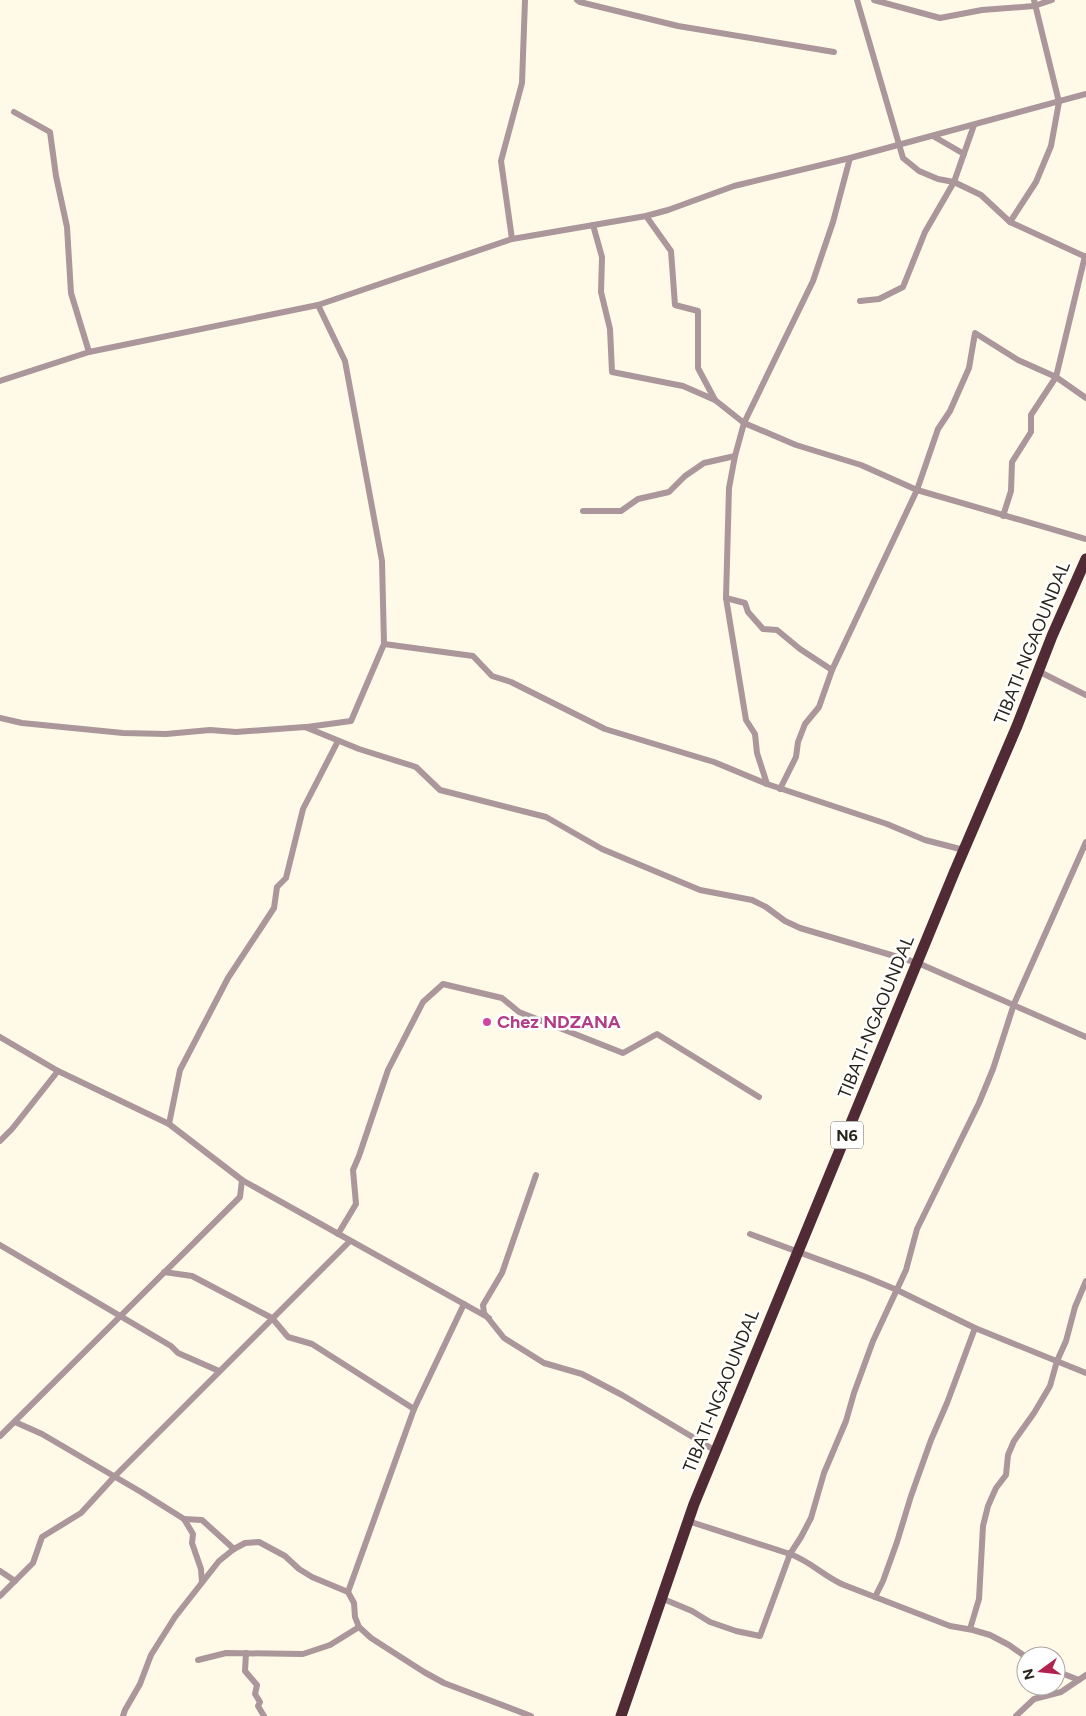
<svg xmlns="http://www.w3.org/2000/svg" width="1086" height="1716" viewBox="0 0 1086 1716" font-family="Figtree,sans-serif">
<style>
.lines{fill:none;stroke-linecap:round;stroke-linejoin:round}
.street{stroke:#ab969b;stroke-width:6}
.highway{stroke:#502a35;stroke-width:11}
.hotel-dot{fill:#d1479c;stroke:#fff;stroke-width:2}
.labels{text-anchor:middle;stroke-width:5;stroke-linejoin:round;paint-order:stroke}
.shield{fill:#fff;stroke:#68665e;stroke-width:1}
.shield-label{font-size:16px;font-weight:bold;fill:#272419}
.street-label{font-size:18px;fill:#272419;stroke:#fff}
.hotel-label{font-size:18px;font-weight:bold;fill:#b23c85;stroke:#fff;text-anchor:start}
</style>
<rect width="100%" height="100%" fill="#fffae8"/>
<g class="lines">
<g class="street">
<path d="M 577,0 L 580,2 L 678,26 L 834,52"/>
<path d="M 857,0 L 903,158 L 919,171 L 938,179 L 954,182 L 981,195 L 1010,222 L 1086,257"/>
<path d="M 874,0 L 940,18 L 982,10 L 1034,6 L 1052,0"/>
<path d="M 14,112 L 50,132 L 56,176 L 67,227 L 71,293 L 89,352"/>
<path d="M 933,136 L 964,154"/>
<path d="M 850,158 L 833,222 L 813,281 L 744,423 L 796,445 L 861,465 L 917,490 L 1086,539"/>
<path d="M 646,216 L 671,251 L 675,305 L 698,311 L 698,368 L 715,400 L 744,423 L 735,456 L 729,488 L 726,598 L 746,720 L 755,734 L 757,753 L 767,784"/>
<path d="M 1010,222 L 1036,182 L 1051,146 L 1059,102 L 1034,0"/>
<path d="M 593,225 L 602,257 L 601,292 L 610,329 L 612,372 L 683,386 L 715,400"/>
<path d="M 512,239 L 501,161 L 522,83 L 525,0"/>
<path d="M 860,301 L 879,299 L 903,287 L 925,232 L 954,182 L 974,125"/>
<path d="M 0,381 L 89,352 L 318,305 L 512,239 L 646,216 L 668,210 L 734,186 L 850,158 L 1086,94"/>
<path d="M 583,511 L 621,511 L 638,499 L 669,492 L 685,476 L 704,463 L 735,456"/>
<path d="M 1003,516 L 1011,491 L 1012,462 L 1031,432 L 1031,415 L 1056,377 L 1085,256"/>
<path d="M 726,598 L 745,603 L 748,612 L 763,629 L 777,630 L 800,649 L 832,670"/>
<path d="M 384,644 L 473,656 L 492,676 L 511,682 L 605,729 L 714,762 L 767,784 L 887,824 L 925,840 L 964,850"/>
<path d="M 1038,671 L 1086,695"/>
<path d="M 0,718 L 22,723 L 123,733 L 166,734 L 210,730 L 236,732 L 305,727 L 359,749 L 416,767 L 440,790 L 546,817 L 602,849 L 700,890 L 752,900 L 766,907 L 785,921 L 800,928 L 918,963 L 1086,1037"/>
<path d="M 307,727 L 351,721 L 384,644 L 382,561 L 345,361 L 318,305"/>
<path d="M 780,789 L 796,757 L 798,742 L 805,724 L 819,707 L 832,670 L 917,490 L 938,429 L 950,411 L 969,368 L 975,333 L 1018,360 L 1056,377 L 1086,398"/>
<path d="M 0,1037 L 58,1071 L 169,1124 L 242,1180 L 489,1318"/>
<path d="M 169,1124 L 180,1070 L 228,978 L 274,908 L 277,887 L 286,878 L 303,809 L 338,741"/>
<path d="M 0,1141 L 12,1129 L 58,1071"/>
<path d="M 536,1175 L 502,1273 L 483,1305 L 484,1313 L 504,1338 L 544,1363 L 582,1374 L 622,1395 L 716,1451"/>
<path d="M 338,1234 L 356,1204 L 353,1170 L 359,1156 L 388,1070 L 423,1002 L 443,984 L 502,998 L 519,1012 L 623,1053 L 657,1034 L 759,1097"/>
<path d="M 750,1234 L 866,1277 L 897,1290 L 975,1328 L 1086,1373"/>
<path d="M 0,1245 L 171,1346 L 178,1353 L 219,1371"/>
<path d="M 164,1272 L 192,1276 L 272,1318 L 288,1337 L 312,1344 L 414,1409"/>
<path d="M 15,1422 L 42,1434 L 141,1492 L 184,1519 L 193,1534 L 192,1543 L 201,1569 L 202,1582"/>
<path d="M 0,1436 L 240,1197 L 242,1180"/>
<path d="M 184,1519 L 202,1520 L 234,1549"/>
<path d="M 688,1521 L 790,1554 L 801,1537 L 811,1518 L 824,1473 L 846,1421 L 854,1393 L 873,1341 L 906,1270 L 917,1229 L 979,1103 L 993,1069 L 1014,1004 L 1086,842"/>
<path d="M 0,1571 L 15,1581"/>
<path d="M 348,1592 L 414,1409 L 464,1304"/>
<path d="M 0,1596 L 33,1563 L 42,1537 L 81,1513 L 114,1477 L 350,1241"/>
<path d="M 875,1597 L 883,1581 L 897,1542 L 911,1496 L 931,1440 L 947,1403 L 975,1328"/>
<path d="M 661,1598 L 692,1611 L 710,1622 L 736,1631 L 760,1636 L 790,1554 C 810,1561 825,1577 844,1585 L 950,1626 L 973,1630 L 990,1635 L 1009,1645 L 1026,1657"/>
<path d="M 970,1629 L 979,1599 L 983,1526 L 988,1506 L 996,1488 L 1006,1475 L 1008,1455 L 1014,1441 L 1034,1413 L 1050,1386 L 1057,1361 L 1066,1341 L 1075,1307 L 1086,1281"/>
<path d="M 246,1653 L 245,1671 L 257,1685 L 255,1694 L 260,1702 L 258,1706 L 264,1716"/>
<path d="M 198,1660 L 226,1653 L 303,1654 L 330,1645 L 359,1627"/>
<path d="M 1056,1671 L 1079,1680"/>
<path d="M 123,1716 L 125,1710 L 140,1684 L 151,1655 L 175,1617 L 219,1561 L 234,1549 L 245,1543 L 259,1542 L 285,1556 L 299,1569 L 312,1577 L 348,1592 L 354,1603 L 355,1617 L 359,1627 L 371,1638 L 424,1672 L 444,1683 L 531,1716"/>
<path d="M 1016,1716 L 1034,1699 L 1061,1692 L 1086,1675"/>
</g>
<path class="highway" d="M 621,1716 L 694,1504 L 954,873 L 1017,726 L 1052,636 L 1086,559"/>
</g>
<circle class="hotel-dot" cx="487" cy="1022" r="5"/>
<g class="labels">
<rect class="shield" x="831" y="1121.5" width="32" height="27" rx="4"/>
<g class="shield-label">
<text x="847" y="1141">N6</text>
</g>
<g class="street-label">
<text transform="translate(1032 643) rotate(-68)" y="6">TIBATI-NGAOUNDAL</text>
<text transform="translate(876 1017) rotate(-68)" y="6">TIBATI-NGAOUNDAL</text>
<text transform="translate(721 1391) rotate(-68)" y="6">TIBATI-NGAOUNDAL</text>
</g>
<g class="hotel-label">
<text x="497" y="1028">Chez NDZANA</text>
</g>
</g>
<g transform="translate(1041 1671) rotate(255)"><circle r="24" fill="#ffffff" stroke="#a9a7a3"/>
<path d="M0-4L9 19L0 12L-9 19Z" fill="#b3224e"/>
<text y="-8" font-size="14" font-weight="bold" text-anchor="middle" fill="#272419">N</text>
</g>
</svg>
